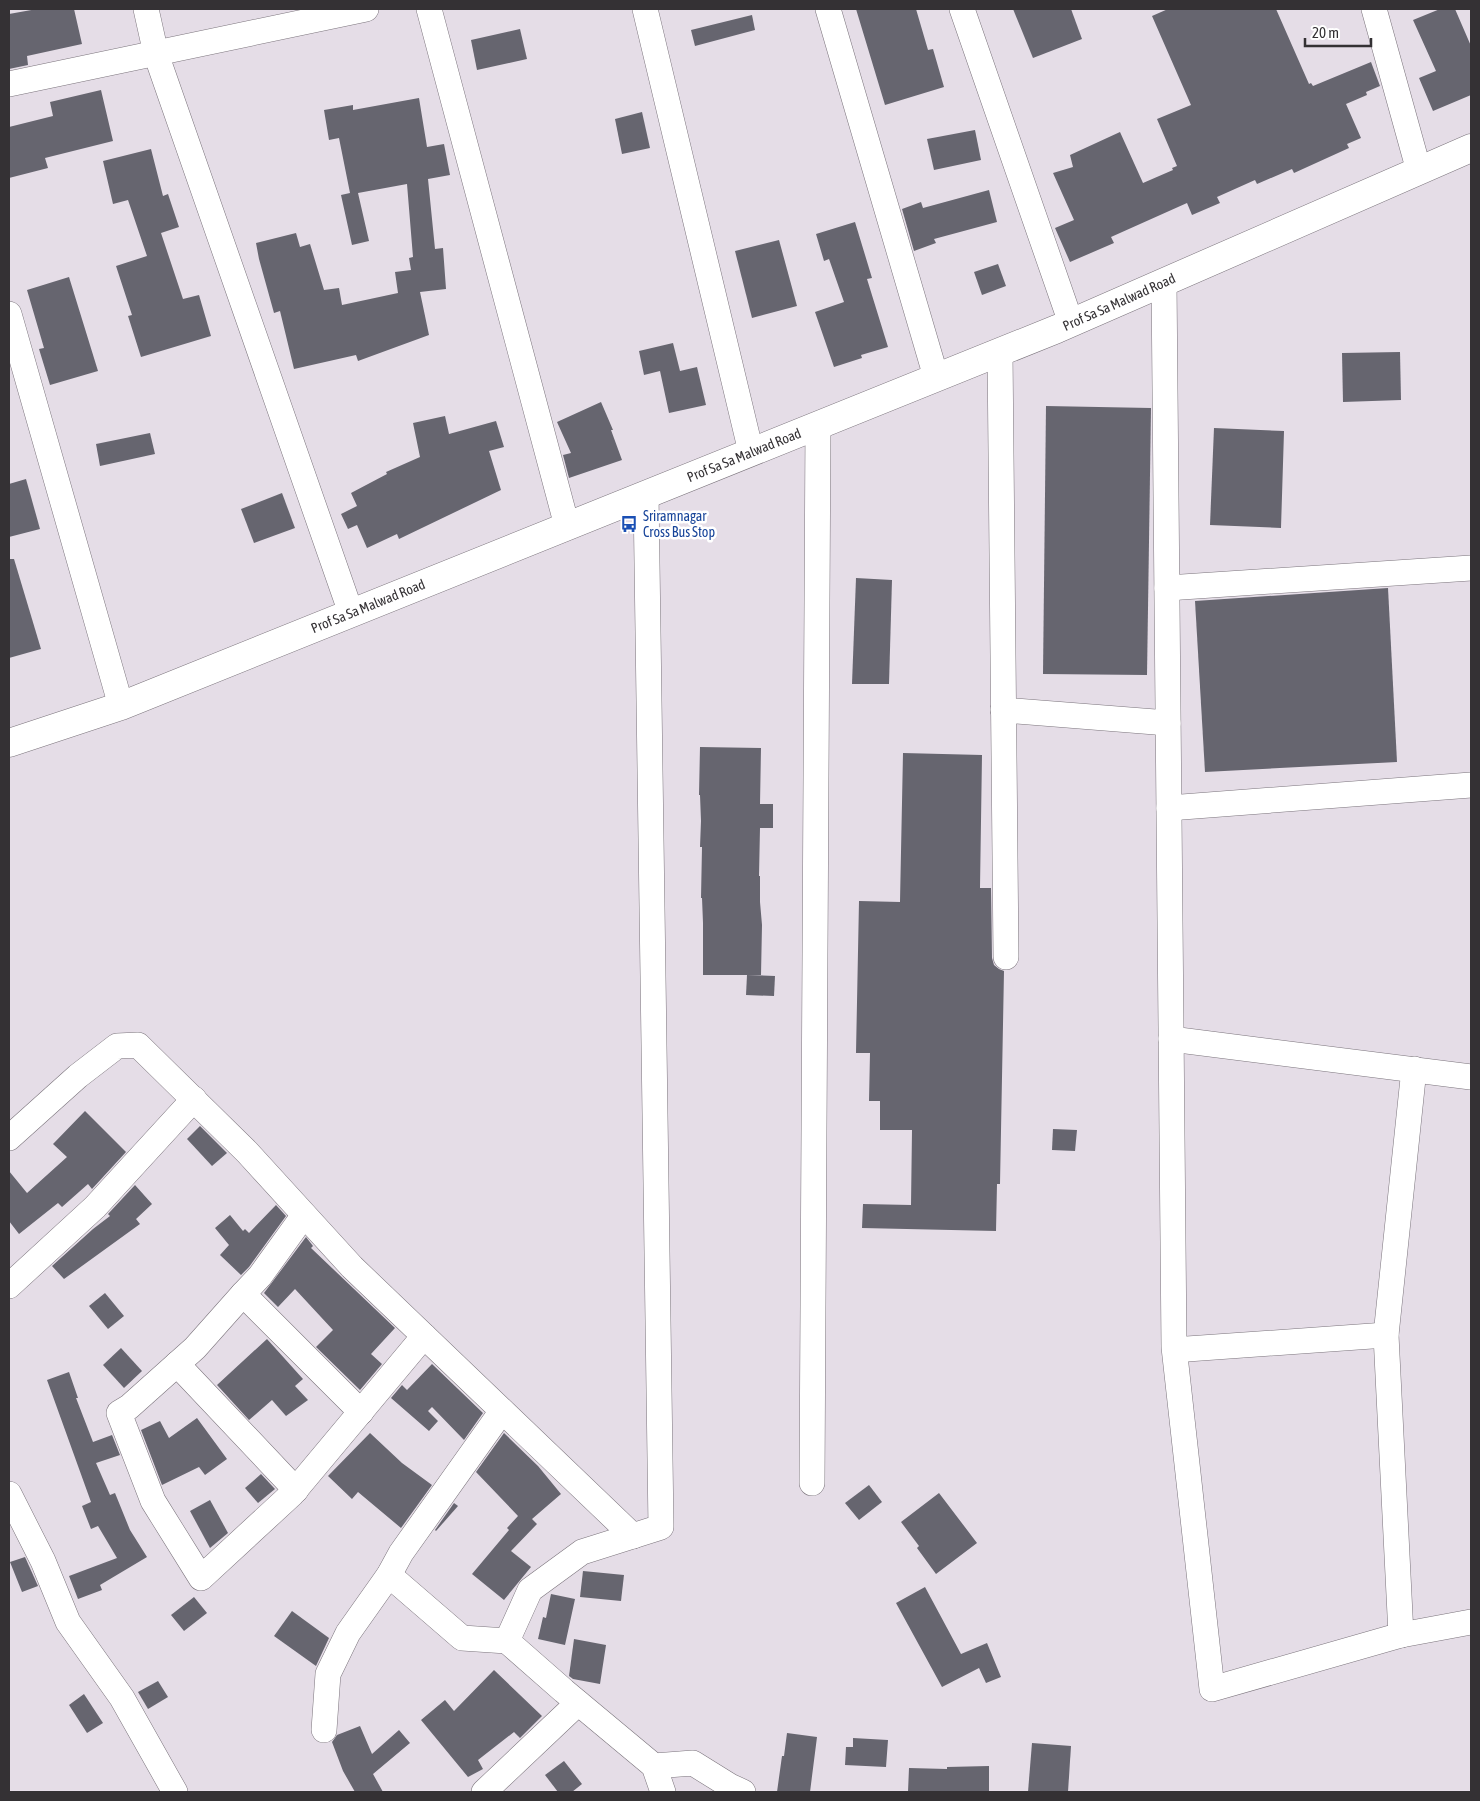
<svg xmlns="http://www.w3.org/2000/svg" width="1480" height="1801" viewBox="0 0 1480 1801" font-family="'Asap Condensed',sans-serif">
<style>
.building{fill:#66656f}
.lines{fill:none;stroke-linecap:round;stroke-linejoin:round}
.street-casing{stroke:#7b747c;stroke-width:26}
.secondary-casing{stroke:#7b747c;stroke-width:29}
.street{stroke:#fff;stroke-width:25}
.secondary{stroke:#fff;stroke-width:28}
.labels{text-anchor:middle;stroke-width:5;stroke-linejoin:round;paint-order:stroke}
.street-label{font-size:14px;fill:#343134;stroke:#fff}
.transit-label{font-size:14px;fill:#164399;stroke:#fff;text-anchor:start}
</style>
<rect width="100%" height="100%" fill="#e5dde7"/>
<g class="building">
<path d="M 37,9 L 74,9 L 82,44 L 27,56 L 28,65 L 9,69 L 9,14 Z"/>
<path d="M 856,9 L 916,9 L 928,50 L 933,49 L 944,87 L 885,105 Z"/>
<path d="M 1013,9 L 1071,9 L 1082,39 L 1033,58 Z"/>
<path d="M 1168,9 L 1276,9 L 1309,84 L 1311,83 L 1313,86 L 1371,62 L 1380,86 L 1366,92 L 1367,95 L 1346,104 L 1361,138 L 1347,144 L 1349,148 L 1294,173 L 1292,169 L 1257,184 L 1255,180 L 1217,197 L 1220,203 L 1192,215 L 1187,203 L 1111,237 L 1114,243 L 1070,262 L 1055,228 L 1074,220 L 1053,173 L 1073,167 L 1070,155 L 1120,132 L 1143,183 L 1173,170 L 1172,168 L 1177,166 L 1157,119 L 1191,105 L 1152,16 Z"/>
<path d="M 1440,9 L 1455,9 L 1471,46 L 1471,95 L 1433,111 L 1419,78 L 1436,71 L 1413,20 Z"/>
<path d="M 752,15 L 755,30 L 695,46 L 691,30 Z"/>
<path d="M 520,29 L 527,59 L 477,70 L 471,40 Z"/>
<path d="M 101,90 L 113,141 L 45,158 L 48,168 L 9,178 L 9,127 L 53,116 L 50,102 Z"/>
<path d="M 419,98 L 427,147 L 444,144 L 450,175 L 428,179 L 435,249 L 443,248 L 446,289 L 420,292 L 429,335 L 358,361 L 356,355 L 294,369 L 280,311 L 274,313 L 259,259 L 256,243 L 296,233 L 300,247 L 310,244 L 324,290 L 339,288 L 342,305 L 398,293 L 395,272 L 411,270 L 409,258 L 413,257 L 407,184 L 358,193 L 369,241 L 352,245 L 341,195 L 350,193 L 339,138 L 329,140 L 324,110 L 353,105 L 353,110 Z"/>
<path d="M 642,112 L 650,148 L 622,154 L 615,119 Z"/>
<path d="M 975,130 L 981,160 L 934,170 L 927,139 Z"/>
<path d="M 151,149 L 163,196 L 168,194 L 179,227 L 161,233 L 183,299 L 199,295 L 211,336 L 141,357 L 128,316 L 132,315 L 116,266 L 147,256 L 128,200 L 113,204 L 103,161 Z"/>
<path d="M 989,190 L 997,222 L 934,239 L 936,243 L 914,251 L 902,209 L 921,202 L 923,208 Z"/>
<path d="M 855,222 L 872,278 L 867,279 L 888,347 L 861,355 L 862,358 L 834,367 L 815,312 L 844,302 L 829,259 L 824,261 L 816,234 Z"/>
<path d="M 779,240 L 797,306 L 752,318 L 735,251 Z"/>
<path d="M 998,264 L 1006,286 L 982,295 L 974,272 Z"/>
<path d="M 69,277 L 98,371 L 50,385 L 39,349 L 44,348 L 27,290 Z"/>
<path d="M 673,343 L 680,371 L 697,367 L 706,405 L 669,413 L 660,371 L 644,375 L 639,351 Z"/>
<path d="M 1400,352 L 1401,400 L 1343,402 L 1342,353 Z"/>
<path d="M 601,402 L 613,430 L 611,430 L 622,460 L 569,478 L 563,455 L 571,453 L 557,422 Z"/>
<path d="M 1046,406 L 1151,408 L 1147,675 L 1043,674 Z"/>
<path d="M 445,416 L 449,434 L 496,421 L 504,447 L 489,451 L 501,490 L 399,539 L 397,534 L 367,548 L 357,525 L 348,529 L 341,514 L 357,506 L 351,493 L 387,474 L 386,472 L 420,457 L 413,423 Z"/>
<path d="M 1214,428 L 1284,431 L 1281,528 L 1210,525 Z"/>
<path d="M 150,433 L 155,454 L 100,466 L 96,444 Z"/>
<path d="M 26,479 L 40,529 L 9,537 L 9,484 Z"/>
<path d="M 282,493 L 295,528 L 254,543 L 241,509 Z"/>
<path d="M 9,559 L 14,559 L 41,649 L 9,658 Z"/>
<path d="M 856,578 L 892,580 L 889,684 L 852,684 Z"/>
<path d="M 1388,588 L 1397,762 L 1205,772 L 1195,601 Z"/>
<path d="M 700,747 L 761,748 L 760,804 L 773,804 L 773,828 L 760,828 L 759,876 L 760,876 L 760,902 L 762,925 L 761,975 L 703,975 L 703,923 L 702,898 L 701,898 L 702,847 L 700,847 L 701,821 L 700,795 L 699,795 Z"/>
<path d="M 903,753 L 982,755 L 980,888 L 991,888 L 992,958 L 994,965 L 999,969 L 1004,971 L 1000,1184 L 997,1184 L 996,1231 L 862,1228 L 863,1204 L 911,1205 L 912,1130 L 880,1130 L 880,1101 L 869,1101 L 870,1053 L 856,1053 L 859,901 L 900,902 Z"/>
<path d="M 747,975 L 775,976 L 774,996 L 746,995 Z"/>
<path d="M 85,1111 L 126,1152 L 92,1189 L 88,1184 L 62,1207 L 58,1203 L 19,1234 L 9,1221 L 9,1171 L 27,1193 L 67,1157 L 53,1144 Z"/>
<path d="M 200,1126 L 227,1153 L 212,1166 L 187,1139 Z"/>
<path d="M 1053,1129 L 1077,1130 L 1075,1151 L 1052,1150 Z"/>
<path d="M 135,1185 L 152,1204 L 136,1219 L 140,1224 L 64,1279 L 52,1266 L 93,1229 L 110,1216 L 108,1214 Z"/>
<path d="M 276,1205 L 286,1216 L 249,1267 L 241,1275 L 220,1255 L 229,1245 L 215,1228 L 230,1215 L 243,1231 L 245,1229 L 249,1233 Z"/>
<path d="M 306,1237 L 313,1246 L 311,1248 L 395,1328 L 371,1354 L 382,1364 L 360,1390 L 316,1347 L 333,1330 L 295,1289 L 278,1307 L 264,1293 Z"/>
<path d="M 105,1293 L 124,1316 L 108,1329 L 89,1306 Z"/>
<path d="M 267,1339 L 303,1379 L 295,1386 L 308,1400 L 286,1416 L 272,1400 L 249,1420 L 217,1385 Z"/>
<path d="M 121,1348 L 142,1371 L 124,1388 L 103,1365 Z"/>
<path d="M 432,1364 L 483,1413 L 464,1440 L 432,1407 L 428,1411 L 438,1421 L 429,1431 L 391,1398 L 402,1385 L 407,1390 Z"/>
<path d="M 69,1372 L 78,1398 L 76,1398 L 93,1442 L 112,1435 L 120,1455 L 96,1463 L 110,1495 L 115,1493 L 130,1530 L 147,1557 L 100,1585 L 102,1590 L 78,1599 L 69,1576 L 117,1558 L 98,1526 L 91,1529 L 82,1506 L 91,1502 L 47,1380 Z"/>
<path d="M 197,1418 L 227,1459 L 205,1475 L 199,1467 L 162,1485 L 141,1430 L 160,1421 L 169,1438 Z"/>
<path d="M 370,1433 L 402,1463 L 432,1485 L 401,1528 L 358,1492 L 352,1499 L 328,1476 Z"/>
<path d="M 504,1433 L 538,1466 L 561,1494 L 532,1519 L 537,1524 L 511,1551 L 531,1567 L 504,1600 L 472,1574 L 509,1530 L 507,1528 L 518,1516 L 476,1472 Z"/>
<path d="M 261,1474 L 275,1489 L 258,1503 L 245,1488 Z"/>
<path d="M 869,1485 L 882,1502 L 859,1520 L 845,1503 Z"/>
<path d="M 939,1493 L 977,1543 L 936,1574 L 917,1548 L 919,1546 L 901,1522 Z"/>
<path d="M 210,1500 L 228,1533 L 210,1548 L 190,1511 Z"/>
<path d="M 454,1503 L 458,1506 L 436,1531 L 435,1530 Z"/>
<path d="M 25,1557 L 38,1586 L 22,1592 L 10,1562 Z"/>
<path d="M 583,1571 L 624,1575 L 621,1601 L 580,1597 Z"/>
<path d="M 925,1587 L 961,1654 L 987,1643 L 1001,1677 L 986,1683 L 979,1668 L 942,1687 L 896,1603 Z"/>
<path d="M 551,1594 L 575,1599 L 565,1645 L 538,1639 L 543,1617 L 546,1618 Z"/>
<path d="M 194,1597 L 207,1613 L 184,1631 L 171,1615 Z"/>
<path d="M 292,1611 L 329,1638 L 316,1666 L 274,1636 Z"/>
<path d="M 574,1639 L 606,1645 L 600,1684 L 573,1679 L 569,1676 Z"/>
<path d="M 494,1670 L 542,1716 L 520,1738 L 514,1732 L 478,1760 L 483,1769 L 468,1777 L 421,1720 L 445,1700 L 454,1711 Z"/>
<path d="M 158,1681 L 168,1697 L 148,1709 L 138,1692 Z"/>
<path d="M 84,1694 L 103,1723 L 87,1733 L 69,1705 Z"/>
<path d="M 360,1726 L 372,1754 L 399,1730 L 410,1743 L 373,1774 L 383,1792 L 355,1792 L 343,1771 L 332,1742 L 337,1735 Z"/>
<path d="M 787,1733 L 817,1737 L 810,1792 L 777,1792 L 782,1756 L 784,1756 Z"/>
<path d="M 853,1738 L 888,1740 L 886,1767 L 845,1765 L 846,1747 L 853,1747 Z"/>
<path d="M 1032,1743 L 1071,1746 L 1068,1792 L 1028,1792 Z"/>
<path d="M 564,1761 L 582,1784 L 572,1792 L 558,1792 L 545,1775 Z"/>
<path d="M 989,1766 L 989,1792 L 908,1792 L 909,1768 L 947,1769 L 947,1767 Z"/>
</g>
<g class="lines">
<g class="street-casing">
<g id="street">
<path d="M 146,9 L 156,54 L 351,613"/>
<path d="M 429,9 L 567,526"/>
<path d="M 645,9 L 751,452"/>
<path d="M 828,9 L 936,377"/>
<path d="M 962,9 L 1071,323"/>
<path d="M 1374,9 L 1419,171"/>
<path d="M 9,84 L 366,9"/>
<path d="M 1164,282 L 1174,1347 L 1212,1689 L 1401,1635 L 1471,1622"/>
<path d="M 9,314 L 121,706"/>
<path d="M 1000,352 L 1006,957"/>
<path d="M 646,494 L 661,1527 L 582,1552 L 530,1590 L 507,1641 L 564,1691 L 654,1766 L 663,1792"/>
<path d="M 1167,588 L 1471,568"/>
<path d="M 1003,710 L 1168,723"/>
<path d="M 1169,808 L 1471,785"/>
<path d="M 1171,1039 L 1471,1077"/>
<path d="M 9,1138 L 78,1076 L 117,1046 L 138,1045 L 247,1152 L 352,1267 L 633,1536"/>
<path d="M 304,1215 L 260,1276 L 243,1294 L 195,1348 L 129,1407 L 119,1413 L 153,1501 L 201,1578 L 292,1494 L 424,1336"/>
<path d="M 9,1286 L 95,1207 L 194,1099"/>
<path d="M 243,1294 L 361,1412"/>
<path d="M 1187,1349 L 1386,1335"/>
<path d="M 177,1364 L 296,1490"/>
<path d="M 812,1483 L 818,425"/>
<path d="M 9,1494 L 43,1561 L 68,1622 L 122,1698 L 175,1792"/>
<path d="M 389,1575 L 462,1638 L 507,1641"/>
<path d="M 1401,1635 L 1386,1335 L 1414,1069"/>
<path d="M 324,1730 L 328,1674 L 348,1633 L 389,1575 L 401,1553 L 502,1411"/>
<path d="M 654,1766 L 693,1763 L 730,1786 L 743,1792"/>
<path d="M 484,1792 L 578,1703"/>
</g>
</g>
<g class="secondary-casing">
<path id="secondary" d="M 9,743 L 121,706 L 1057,329 L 1471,148"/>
</g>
<use href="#street" class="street"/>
<use href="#secondary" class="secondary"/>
</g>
<defs>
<g id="bus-bare" transform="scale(1.35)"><path d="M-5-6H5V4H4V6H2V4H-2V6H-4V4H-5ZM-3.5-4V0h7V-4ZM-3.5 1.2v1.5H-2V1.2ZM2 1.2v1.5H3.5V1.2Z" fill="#1a4fb4" stroke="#fff" stroke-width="2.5" paint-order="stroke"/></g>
</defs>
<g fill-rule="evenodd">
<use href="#bus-bare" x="629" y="524"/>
</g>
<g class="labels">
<g class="street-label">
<text transform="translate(1119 302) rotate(-24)" y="5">Prof Sa Sa Malwad Road</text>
<text transform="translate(744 455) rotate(-22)" y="5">Prof Sa Sa Malwad Road</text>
<text transform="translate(368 606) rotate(-22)" y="5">Prof Sa Sa Malwad Road</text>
</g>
<g class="transit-label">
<text x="643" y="521">Sriramnagar<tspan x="643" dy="16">Cross Bus Stop</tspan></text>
</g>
</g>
<rect width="1480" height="1801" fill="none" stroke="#343134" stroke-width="20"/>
<path d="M1305 38v8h66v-8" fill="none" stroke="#343134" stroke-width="2.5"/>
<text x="1312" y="38" font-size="15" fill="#343134" stroke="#ffffff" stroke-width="4" paint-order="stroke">20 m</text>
</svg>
